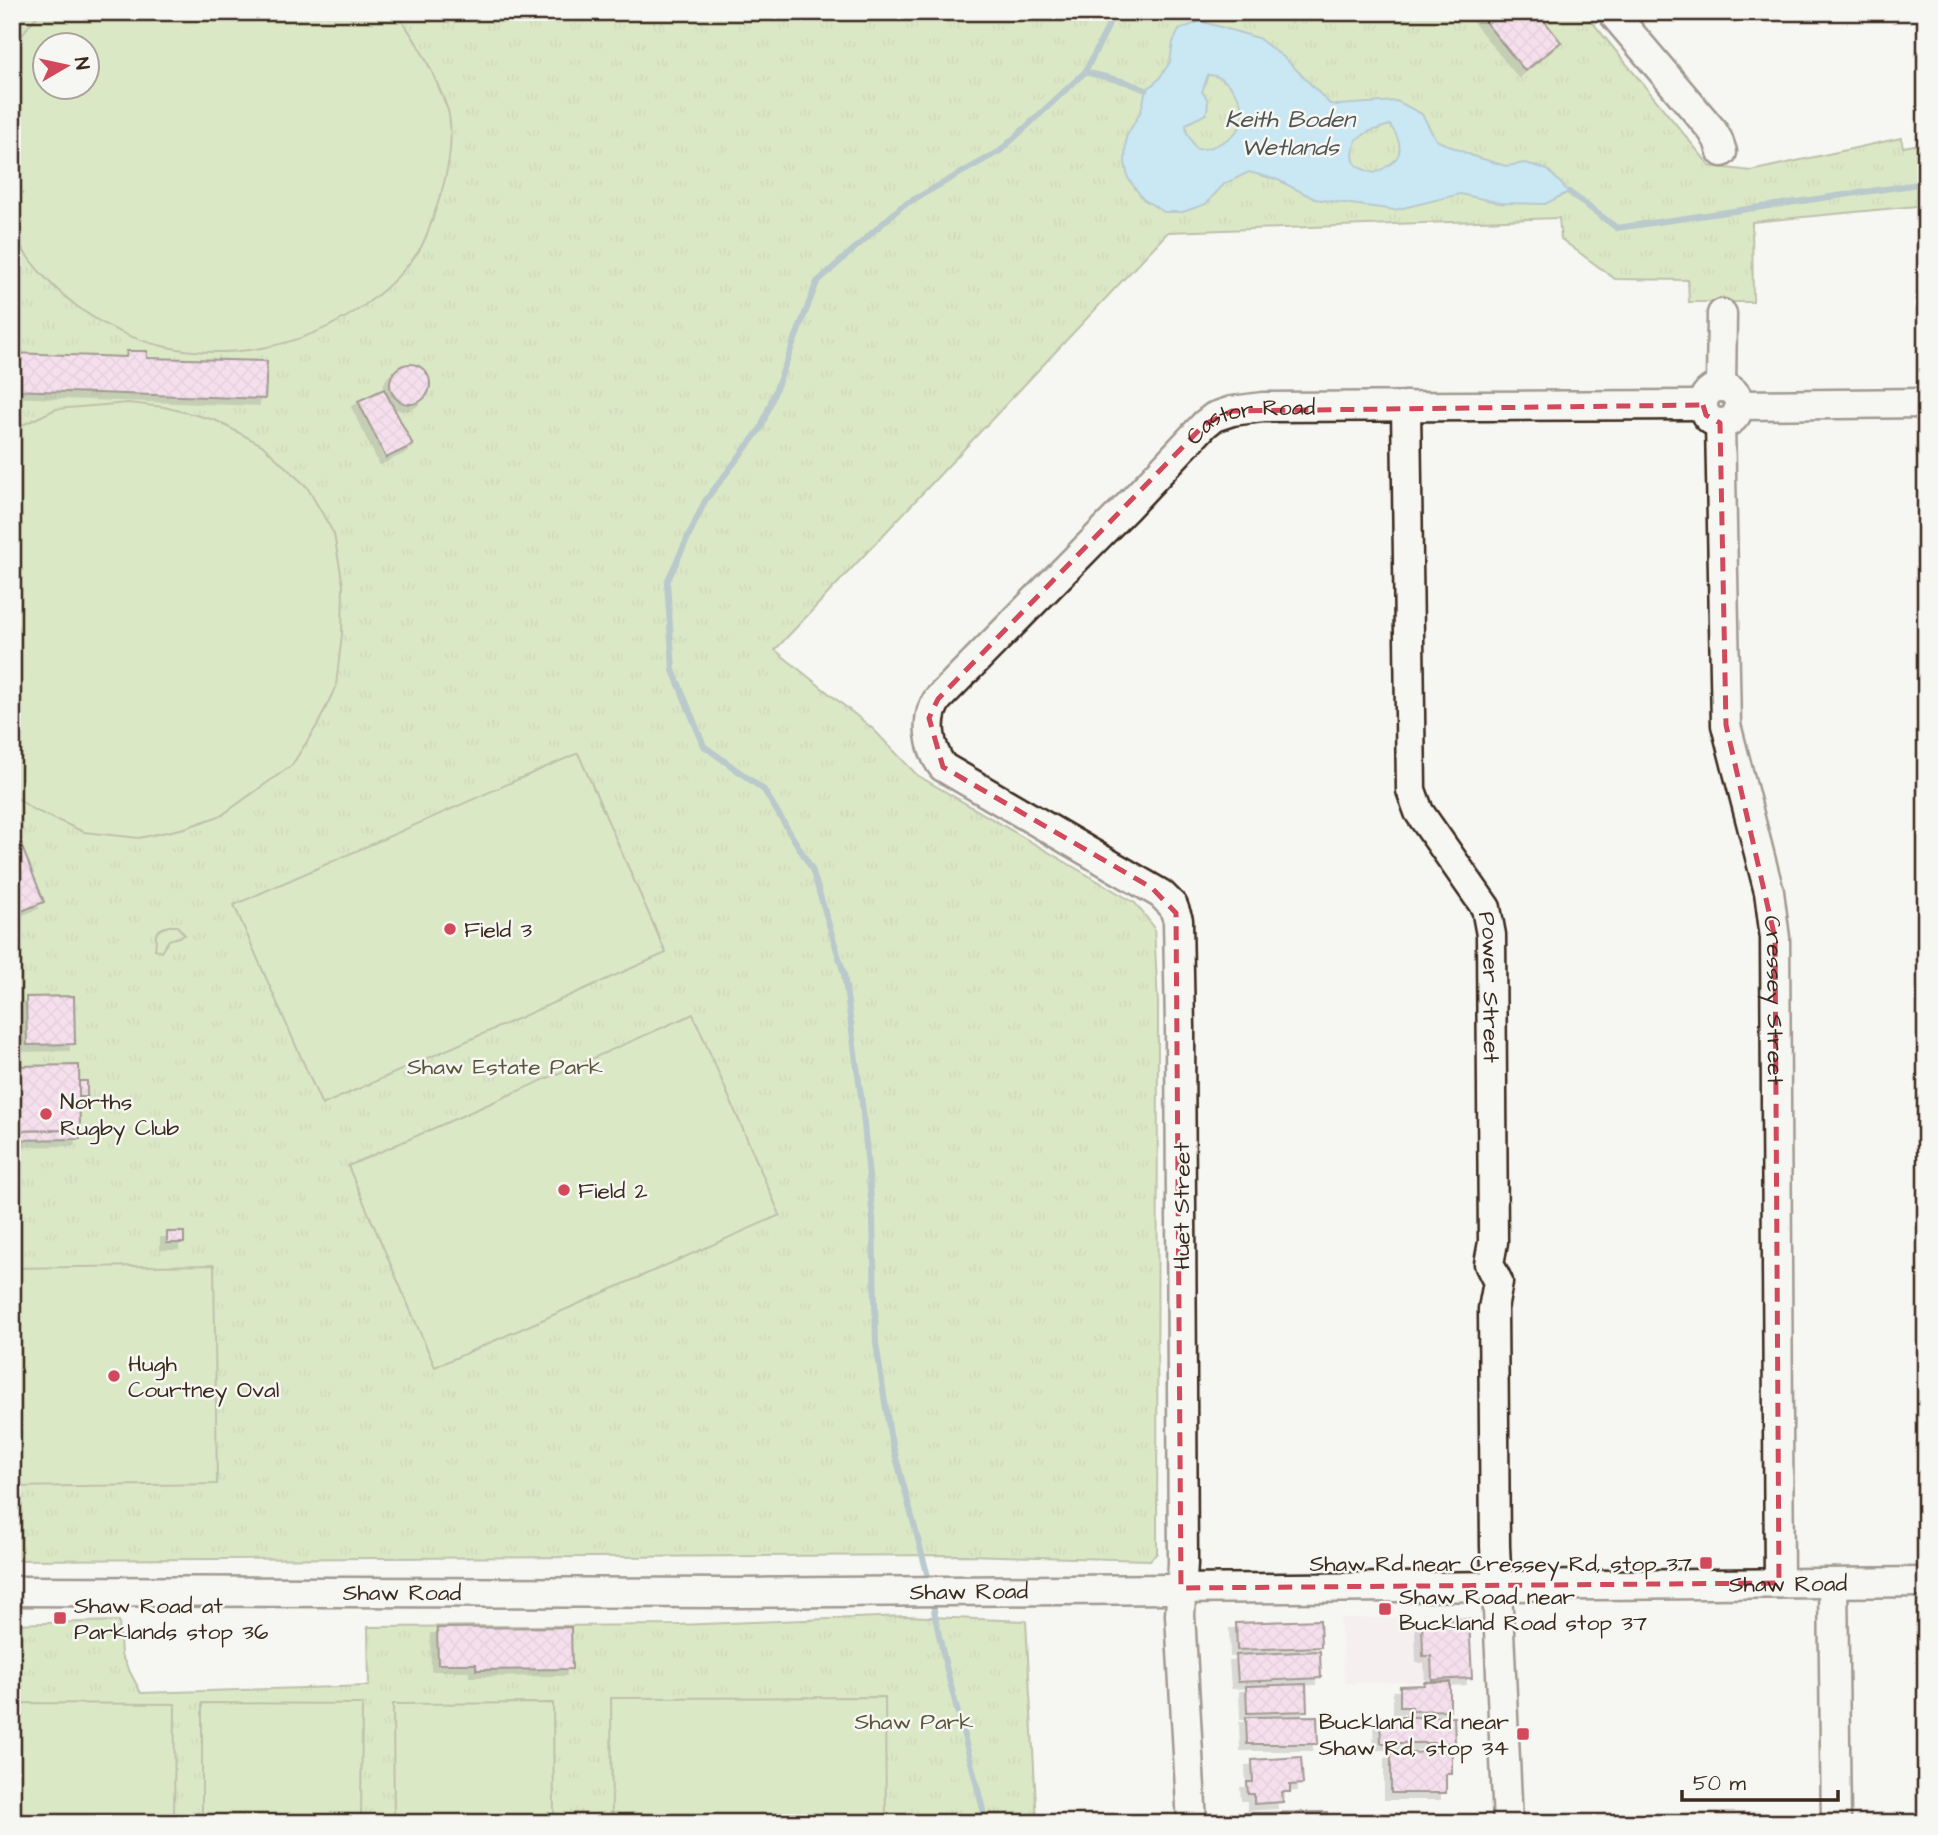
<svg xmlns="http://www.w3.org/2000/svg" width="1938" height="1835" viewBox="0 0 1938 1835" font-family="'Architects Daughter',sans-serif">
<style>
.built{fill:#f6e7ee}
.park{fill:url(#park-tufts);stroke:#7a8056;stroke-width:2;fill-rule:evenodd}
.garden{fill:#bad78f;stroke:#7a8056;stroke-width:2;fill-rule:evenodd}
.water{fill:#92d7f4;stroke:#6f929e;stroke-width:2;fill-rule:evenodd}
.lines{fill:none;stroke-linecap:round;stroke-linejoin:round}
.stream{stroke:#6f929e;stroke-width:6}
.building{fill:url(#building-cross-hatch);stroke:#3b2a1e;stroke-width:2;filter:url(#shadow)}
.minor-casing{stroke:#3b2a1e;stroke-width:33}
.minor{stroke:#f6f6f2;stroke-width:28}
.marked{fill:none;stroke:#d1495b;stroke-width:5;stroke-dasharray:14 9;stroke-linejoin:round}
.poi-dot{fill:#d1495b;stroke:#f6f6f2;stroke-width:2.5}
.labels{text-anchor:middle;stroke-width:5;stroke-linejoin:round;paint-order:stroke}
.street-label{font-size:23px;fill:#3b2a1e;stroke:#f6f6f2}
.poi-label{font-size:23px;fill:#3b2a1e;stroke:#f6f6f2;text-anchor:start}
.park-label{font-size:23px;fill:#5b553a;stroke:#f6f6f2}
.water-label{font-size:24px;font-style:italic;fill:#515554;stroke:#f6f6f2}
</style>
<defs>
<pattern id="park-tufts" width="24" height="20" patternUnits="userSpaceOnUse" patternTransform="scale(1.75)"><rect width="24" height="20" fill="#bad78f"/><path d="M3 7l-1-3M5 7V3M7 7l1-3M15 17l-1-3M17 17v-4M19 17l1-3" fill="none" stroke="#a1b97b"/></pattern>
<pattern id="building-cross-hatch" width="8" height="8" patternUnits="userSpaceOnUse" patternTransform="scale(1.75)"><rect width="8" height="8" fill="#f5c4e6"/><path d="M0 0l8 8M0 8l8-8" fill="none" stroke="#d3a9c5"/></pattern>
<filter id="shadow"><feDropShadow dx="-6" dy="6" stdDeviation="0" flood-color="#0004"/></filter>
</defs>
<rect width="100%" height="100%" fill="#f6f6f2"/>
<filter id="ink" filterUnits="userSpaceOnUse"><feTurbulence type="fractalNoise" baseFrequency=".0143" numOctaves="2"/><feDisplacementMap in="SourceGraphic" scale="14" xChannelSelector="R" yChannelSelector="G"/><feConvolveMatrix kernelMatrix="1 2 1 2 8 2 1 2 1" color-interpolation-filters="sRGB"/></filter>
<g filter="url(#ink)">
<path class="built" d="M 1466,1617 L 1470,1620 L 1472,1681 L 1345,1683 L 1340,1618 Z"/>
<g class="park">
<path d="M 12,12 L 1584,12 L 1710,166 L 1751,171 L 1901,138 L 1903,147 L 1926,143 L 1926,205 L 1752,222 L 1753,302 L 1689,302 L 1688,280 L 1615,279 L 1561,239 L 1559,218 L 1168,232 L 775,650 L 873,729 L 917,775 L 1135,903 L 1154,927 L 1158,1004 L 1157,1553 L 1150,1560 L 965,1555 L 12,1560 ZM 46,46 L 88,46 L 88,88 L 46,88 Z"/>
<path d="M 905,1616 L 1026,1621 L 1037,1823 L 12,1823 L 12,1624 L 119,1621 L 121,1655 L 141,1693 L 369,1686 L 368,1627 L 678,1625 Z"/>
</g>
<g class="garden">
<path d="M 41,12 L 395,12 C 416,38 430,65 442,95 C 444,101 448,108 449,115 C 454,144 447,176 438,203 C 432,219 427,239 418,252 C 343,357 182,386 78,307 C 53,288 25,260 13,231 C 9,219 12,177 12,162 C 12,136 12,109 12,83 C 12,73 10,60 14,51 C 19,37 30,23 41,12 ZM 46,46 L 88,46 L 88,88 L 46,88 Z"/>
<path d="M 128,403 L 164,407 L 215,420 L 262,445 L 307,487 L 334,534 L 343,585 L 342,634 L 336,686 L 318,724 L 292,765 L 222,815 L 185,828 L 139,838 L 84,832 L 32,809 L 12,794 L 12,430 L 56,409 Z"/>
<path d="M 578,753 L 666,953 L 322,1105 L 234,905 Z"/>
<path d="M 169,926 L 177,926 L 185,935 L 169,940 L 161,952 L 155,949 C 158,937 150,931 169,926 Z"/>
<path d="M 693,1014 L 780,1215 L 435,1367 L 348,1166 Z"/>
<path d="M 214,1265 L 217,1484 L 12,1487 L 12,1268 Z"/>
<path d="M 885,1697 L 886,1823 L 612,1823 L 611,1698 Z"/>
<path d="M 12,1703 L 175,1704 L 174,1823 L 12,1823 Z"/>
<path d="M 202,1703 L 362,1704 L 361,1823 L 202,1823 Z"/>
<path d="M 553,1703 L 554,1823 L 394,1823 L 393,1704 Z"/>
</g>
<path class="water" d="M 1200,21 L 1258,38 L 1286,59 L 1330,104 L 1339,105 L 1397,101 L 1422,114 L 1436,140 L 1473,156 L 1506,166 L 1526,163 L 1548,170 L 1569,192 L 1545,204 L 1501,203 L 1460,194 L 1395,210 L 1315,199 L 1278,180 L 1249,172 L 1224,184 L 1206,204 L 1183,212 L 1164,212 L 1143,199 L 1128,178 L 1125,162 L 1126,137 L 1141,111 L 1146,90 L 1158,80 L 1170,62 L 1173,42 L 1179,30 ZM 1208,75 C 1226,74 1245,101 1243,118 C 1241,136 1211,151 1196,149 L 1187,133 L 1186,124 L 1206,114 C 1209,104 1209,99 1202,92 ZM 1390,125 C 1408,150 1400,162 1374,173 C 1352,167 1350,161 1356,140 L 1368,132 Z"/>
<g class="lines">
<g class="stream">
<path d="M 1085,72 L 1126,82 L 1146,90"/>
<path d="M 1569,192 L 1617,228 L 1926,183"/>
<path d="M 930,1584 L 890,1435 L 876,1343 L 873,1220 L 862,1103 L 844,974 L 812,869 L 764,790 L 704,746 L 673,670 L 667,582 L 705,501 L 761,428 L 817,282 L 902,206 L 1000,151 L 1085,72 L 1108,27 L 1110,12"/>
<path d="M 932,1599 C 945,1675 969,1748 986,1823"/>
</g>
</g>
<g class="building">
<path d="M 1477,12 L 1537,12 L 1561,42 L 1525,71 Z"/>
<path d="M 127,351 L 147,351 L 147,358 L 267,361 L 265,399 L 12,390 L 12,353 L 126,357 Z"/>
<circle cx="410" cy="384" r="20"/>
<path d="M 384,389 L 413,445 L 386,458 L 358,401 Z"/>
<path d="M 12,822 L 44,902 L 12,915 Z"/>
<path d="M 74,996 L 75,1044 L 27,1045 L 26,997 Z"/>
<path d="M 79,1065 L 80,1130 L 12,1131 L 12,1066 Z"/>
<rect x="79" y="1081" width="8" height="16"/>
<path d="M 80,1130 L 80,1139 L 12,1140 L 12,1131 Z"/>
<rect x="167" y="1232" width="17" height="11"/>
<path d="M 1469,1619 L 1472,1678 L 1432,1680 L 1431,1656 L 1423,1656 L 1422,1621 Z"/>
<path d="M 1320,1620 L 1321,1647 L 1237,1650 L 1236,1623 Z"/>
<path d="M 571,1627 L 572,1669 L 476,1670 L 476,1664 L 438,1664 L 437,1628 Z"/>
<path d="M 1320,1651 L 1321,1678 L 1238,1682 L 1236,1655 Z"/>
<path d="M 1424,1682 L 1450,1682 L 1450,1710 L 1412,1711 L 1412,1707 L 1400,1707 L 1400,1686 L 1424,1685 Z"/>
<path d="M 1306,1684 L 1307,1711 L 1247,1713 L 1246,1686 Z"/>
<path d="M 1317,1716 L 1318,1744 L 1247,1744 L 1246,1717 Z"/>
<path d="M 1380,1717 L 1454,1717 L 1455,1743 L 1381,1743 Z"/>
<path d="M 1452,1752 L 1452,1774 L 1446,1774 L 1446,1793 L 1391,1793 L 1391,1753 Z"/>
<path d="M 1301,1757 L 1303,1784 L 1290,1785 L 1290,1792 L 1282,1792 L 1283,1802 L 1254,1804 L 1254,1794 L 1248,1794 L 1247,1782 L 1253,1782 L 1252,1760 Z"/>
<path d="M 1327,1812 L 1328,1823 L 1244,1823 L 1244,1813 Z"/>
</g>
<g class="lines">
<g class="minor-casing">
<g id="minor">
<path d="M 1612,12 L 1712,130 L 1718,140 L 1722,152"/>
<path d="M 1721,386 L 1722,314"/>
<circle cx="1721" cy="405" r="18"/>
<path d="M 1740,405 L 1926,403"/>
<path id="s1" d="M 1406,406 L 1411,790 L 1419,812 L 1486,908 L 1491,935 L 1493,1242 L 1489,1264 L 1498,1282 L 1493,1309 L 1495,1546 L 1508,1823"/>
<path id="s2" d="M 1720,423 L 1726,725 L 1769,892 L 1775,938 L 1779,1583"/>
<path d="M 1833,1583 L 1836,1823"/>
<path id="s3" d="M 12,1591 L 740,1593 L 1926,1582"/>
<path id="s4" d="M 1192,1823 L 1180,1615 L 1183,1563 L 1180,1027 L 1178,920 L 1173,906 L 1161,894 L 943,767 C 929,749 924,718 938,699 L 1127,507 L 1205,424 L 1214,417 L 1232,411 L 1263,407 L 1703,405"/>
</g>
</g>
<use href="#minor" class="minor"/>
</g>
</g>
<path d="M0 0H1938V1835H0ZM 1703,405 L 1706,415 L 1720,423 L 1726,725 L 1775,938 L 1779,1583 L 1181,1588 L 1176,913 L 1152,888 L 943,767 L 929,718 L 938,699 L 1205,424 L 1232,411 Z" fill="#f6f6f2" fill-opacity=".55" fill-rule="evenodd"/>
<path class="marked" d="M 1703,405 L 1706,415 L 1720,423 L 1726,725 L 1775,938 L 1779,1583 L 1181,1588 L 1176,913 L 1152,888 L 943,767 L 929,718 L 938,699 L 1205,424 L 1232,411 Z"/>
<g class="poi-dot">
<circle cx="450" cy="929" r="7"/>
<circle cx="46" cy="1114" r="7"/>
<circle cx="564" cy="1190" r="7"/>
<circle cx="114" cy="1376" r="7"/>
<rect x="1699" y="1556" width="14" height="14" rx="3.5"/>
<rect x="1378" y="1602" width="14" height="14" rx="3.5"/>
<rect x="53" y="1611" width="14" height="14" rx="3.5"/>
<rect x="1516" y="1727" width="14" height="14" rx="3.5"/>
</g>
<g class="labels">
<g class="street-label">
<text dy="8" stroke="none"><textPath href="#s4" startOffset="1689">Castor Road</textPath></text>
<text dy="8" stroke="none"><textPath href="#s1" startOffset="604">Power Street</textPath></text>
<text dy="8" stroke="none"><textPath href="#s2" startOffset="583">Cressey Street</textPath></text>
<text transform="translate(1181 1206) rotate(-90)" y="8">Huet Street</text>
<text dy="8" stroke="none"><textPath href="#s3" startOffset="1776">Shaw Road</textPath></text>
<text dy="8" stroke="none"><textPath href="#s3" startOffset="957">Shaw Road</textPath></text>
<text dy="8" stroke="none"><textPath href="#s3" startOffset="390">Shaw Road</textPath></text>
</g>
<g class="poi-label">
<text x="464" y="937">Field 3</text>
<text x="60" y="1109">Norths<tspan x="60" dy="26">Rugby Club</tspan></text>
<text x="578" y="1198">Field 2</text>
<text x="128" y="1371">Hugh<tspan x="128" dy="26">Courtney Oval</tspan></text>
<text x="1692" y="1571" text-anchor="end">Shaw Rd near Cressey Rd, stop 37</text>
<text x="1399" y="1604">Shaw Road near<tspan x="1399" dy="26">Buckland Road stop 37</tspan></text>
<text x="74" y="1613">Shaw Road at<tspan x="74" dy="26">Parklands stop 36</tspan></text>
<text x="1509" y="1729" text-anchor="end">Buckland Rd near<tspan x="1509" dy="26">Shaw Rd, stop 34</tspan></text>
</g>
<g class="park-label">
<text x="505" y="1074">Shaw Estate Park</text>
<text x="914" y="1729">Shaw Park</text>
</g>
<g class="water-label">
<text x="1290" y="127">Keith Boden<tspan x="1290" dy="28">Wetlands</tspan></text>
</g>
</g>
<rect width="1938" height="1835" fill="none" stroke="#f6f6f2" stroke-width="42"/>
<rect x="21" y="21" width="1896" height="1793" fill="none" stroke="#3b2a1e" stroke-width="2.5" filter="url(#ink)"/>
<g transform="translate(66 66) rotate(81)"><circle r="33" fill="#f6f6f2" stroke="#aba49d" stroke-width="2"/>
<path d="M0-5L12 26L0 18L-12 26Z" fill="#d1495b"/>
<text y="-10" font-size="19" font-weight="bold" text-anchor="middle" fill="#3b2a1e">N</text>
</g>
<path d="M1682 1790v10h156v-10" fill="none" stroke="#3b2a1e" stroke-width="3.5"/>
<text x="1693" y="1790" font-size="21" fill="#3b2a1e" stroke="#f6f6f2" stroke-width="5" paint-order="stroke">50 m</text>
</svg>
